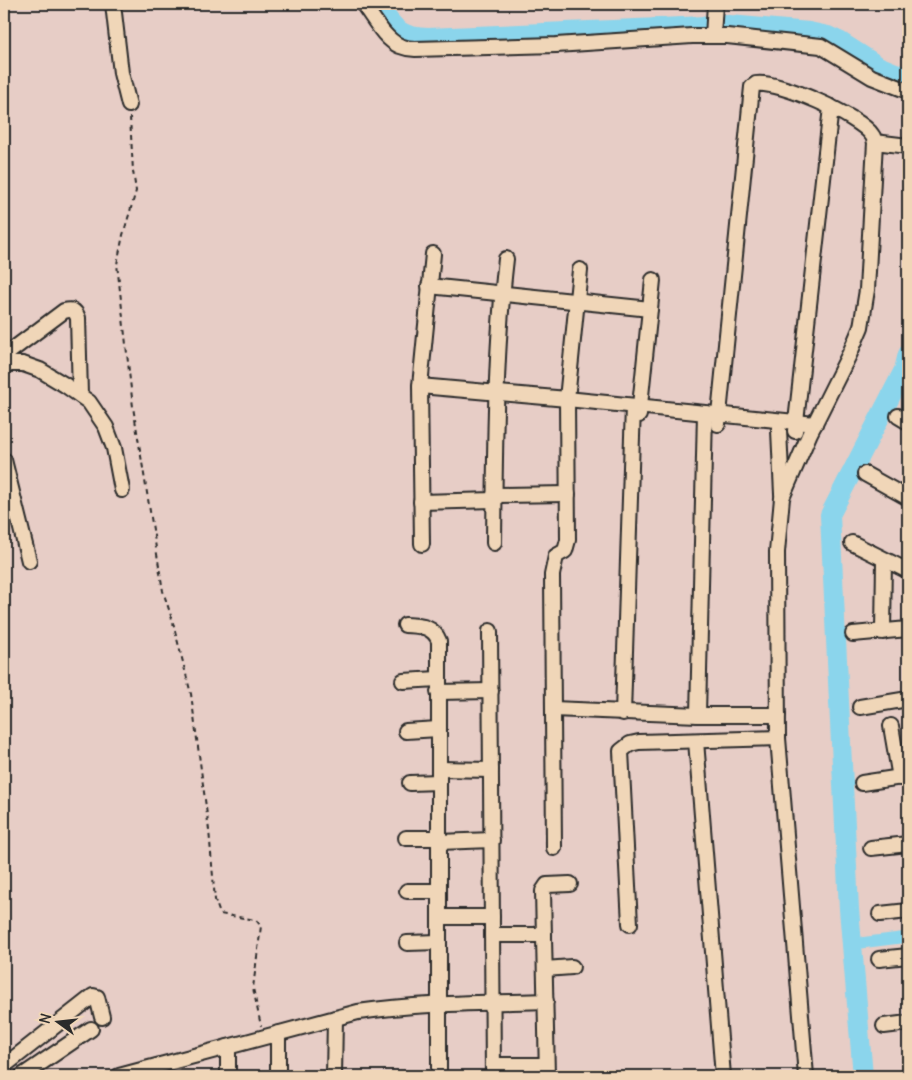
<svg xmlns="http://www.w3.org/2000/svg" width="912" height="1080" viewBox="0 0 912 1080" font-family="Delius,sans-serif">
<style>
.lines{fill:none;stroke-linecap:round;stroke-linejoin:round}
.canal{stroke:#8bd5ec;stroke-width:11}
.river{stroke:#8bd5ec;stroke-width:20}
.minor-casing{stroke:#2b2b2b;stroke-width:18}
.path{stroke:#2b2b2b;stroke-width:2;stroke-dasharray:5 4;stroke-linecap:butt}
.minor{stroke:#f0d6b8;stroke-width:14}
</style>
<rect width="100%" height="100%" fill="#e7cdc6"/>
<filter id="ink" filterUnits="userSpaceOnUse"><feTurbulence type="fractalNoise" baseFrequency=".02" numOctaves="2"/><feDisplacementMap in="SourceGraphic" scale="10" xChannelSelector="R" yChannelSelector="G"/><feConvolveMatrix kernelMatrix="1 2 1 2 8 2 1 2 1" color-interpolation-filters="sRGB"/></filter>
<g filter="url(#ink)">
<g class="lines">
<path class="canal" d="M 852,944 L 908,937"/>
<g class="river">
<path d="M 377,4 C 394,27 397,37 428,38 L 729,25 L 809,32 L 828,36 L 839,41 L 878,66 L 908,78"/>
<path d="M 863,1076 L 849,909 L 830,515 L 904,370 L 908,354"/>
</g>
<g class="minor-casing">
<g id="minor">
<path d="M 113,4 L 121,73 L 129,105"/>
<path d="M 363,4 C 373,17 384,39 400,46 C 405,48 410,49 415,49 L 556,45 L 692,36 L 727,36 L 821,46 L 872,77 L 908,91"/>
<path d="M 713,36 L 715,4"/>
<path d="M 429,286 L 650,309"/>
<path d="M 4,356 L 64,311 C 72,309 75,310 78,318 L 80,395"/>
<path d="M 4,364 L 23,364 L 40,370 L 65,385 L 89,402 L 106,427 L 114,448 L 122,490"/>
<path d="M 420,386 L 567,399 L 815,424"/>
<path d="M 639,415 L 653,280"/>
<path d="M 898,416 L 908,422"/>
<path d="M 718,424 L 752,87 L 756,84 C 777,80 860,116 872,135 C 874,137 874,140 875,142"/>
<path d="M 779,430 L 782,494"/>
<path d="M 795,431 L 831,107"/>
<path d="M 4,460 L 29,561"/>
<path d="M 865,474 L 908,498"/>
<path d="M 494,495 L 568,494"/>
<path d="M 421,502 L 494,500"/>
<path d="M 494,543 C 495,448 495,353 506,259"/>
<path d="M 852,543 L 908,571"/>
<path d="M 422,544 L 420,386 L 433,254"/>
<path d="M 405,625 C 419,626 433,625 439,641 L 439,1076"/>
<path d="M 490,631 L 493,1076"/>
<path d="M 883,632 L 884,560"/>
<path d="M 853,634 L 908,629"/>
<path d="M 403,681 L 438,679"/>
<path d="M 438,692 L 491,691"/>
<path d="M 860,707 L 908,699"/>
<path d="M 553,709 L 698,715 L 778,715"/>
<path d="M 623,713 L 633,406"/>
<path d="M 698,715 L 705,413"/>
<path d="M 891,726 L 900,778"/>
<path d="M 406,731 L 438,729"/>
<path d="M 696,741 L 723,1076"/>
<path d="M 439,769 L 491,770"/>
<path d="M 410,783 L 439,782"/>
<path d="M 862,783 L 908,776"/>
<path d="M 406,838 L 439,838"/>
<path d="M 439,842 L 492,840"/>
<path d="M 554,848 L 552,575 L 556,556 L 565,551 L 568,540 L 567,399 L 580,270"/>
<path d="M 871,848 L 908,844"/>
<path d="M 407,891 L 439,891"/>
<path d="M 880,914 L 908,911"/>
<path d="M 439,917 L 492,917"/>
<path d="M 630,924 L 621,751 L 630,744 L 639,742 L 778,738"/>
<path d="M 492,935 L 544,935"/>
<path d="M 407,943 L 439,942"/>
<path d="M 879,959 L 908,956"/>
<path d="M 545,969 L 572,967"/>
<path d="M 884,1026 L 908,1023"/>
<path d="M 228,1047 L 228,1076"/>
<path d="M 493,1065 L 546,1065"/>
<path d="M 4,1066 L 93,996 L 97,997 L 102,1017"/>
<path d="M 22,1076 L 91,1029"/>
<path d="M 119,1076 L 358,1012 C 420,1003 483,1003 546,1001"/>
<path d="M 278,1076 L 278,1033"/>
<path d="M 334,1076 L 335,1018"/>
<path d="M 547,1076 L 543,891 L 547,885 L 570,884"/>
<path d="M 806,1076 L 778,738 L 777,552 L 782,498 L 810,433 L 850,353 L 861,327 L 867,290 L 875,142 L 908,146"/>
</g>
</g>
<path class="path" d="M 130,117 L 133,171 L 136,191 L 123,235 L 117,264 L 133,407 L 163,591 L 172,619 L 191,694 L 209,830 L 215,900 L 220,914 L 256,920 L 261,926 L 253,988 L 261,1026"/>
<use href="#minor" class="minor"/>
</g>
</g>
<rect width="912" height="1080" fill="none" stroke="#f0d6b8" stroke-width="20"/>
<rect x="10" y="10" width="892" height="1060" fill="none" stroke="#2b2b2b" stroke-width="2" filter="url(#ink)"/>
<g transform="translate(58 1022) rotate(285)" stroke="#f0d6b8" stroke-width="4" paint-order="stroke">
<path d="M0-4L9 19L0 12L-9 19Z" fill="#2b2b2b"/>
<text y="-8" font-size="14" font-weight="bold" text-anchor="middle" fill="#2b2b2b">N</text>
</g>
</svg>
